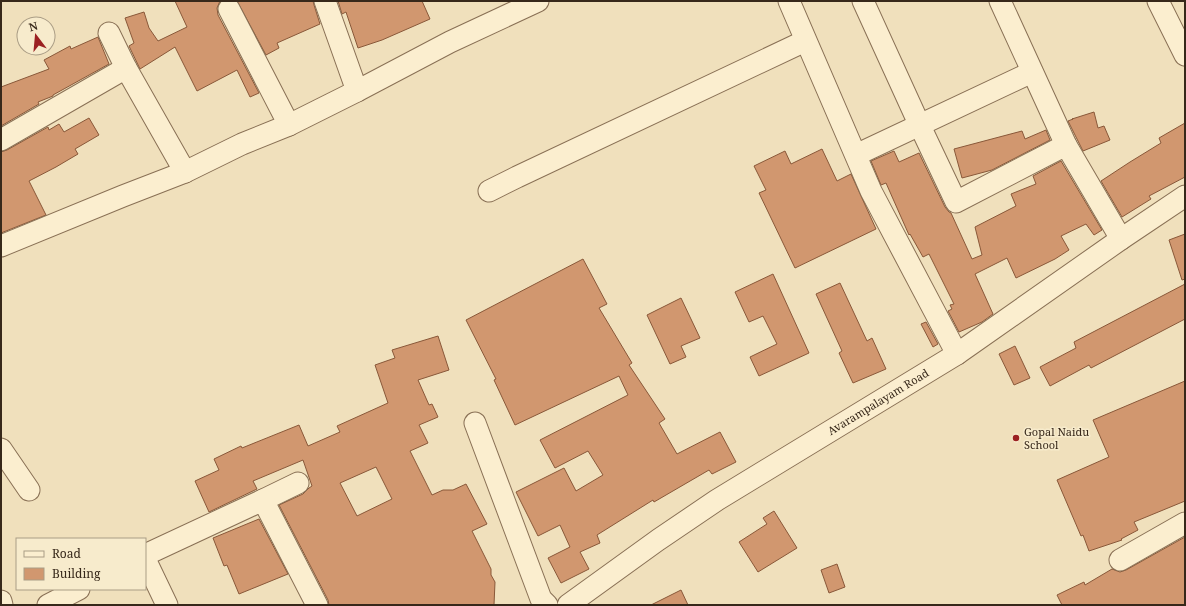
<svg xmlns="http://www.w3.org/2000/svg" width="1186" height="606" viewBox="0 0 1186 606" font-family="'Noto Serif',serif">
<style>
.building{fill:#d1976f;stroke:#895839;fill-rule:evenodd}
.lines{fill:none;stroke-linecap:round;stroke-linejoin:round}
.minor-casing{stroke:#897055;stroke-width:23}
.minor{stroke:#fbeecf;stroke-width:21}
.poi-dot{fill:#9b2122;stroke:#f7ebcc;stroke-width:1.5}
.labels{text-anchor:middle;stroke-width:3;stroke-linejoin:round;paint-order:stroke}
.street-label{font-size:11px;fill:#37281a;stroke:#f7ebcc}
.poi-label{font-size:11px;fill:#37281a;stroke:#f7ebcc;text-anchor:start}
</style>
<rect width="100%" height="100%" fill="#f0e0bc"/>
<g class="building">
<path d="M 175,1 L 220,1 L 217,8 L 218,15 L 259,93 L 250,97 L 237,70 L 197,91 L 175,47 L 140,69 L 129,46 L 134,43 L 125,18 L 144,12 L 149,28 L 158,41 L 187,27 Z"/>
<path d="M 237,1 L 313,1 L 314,5 L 320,24 L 277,43 L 279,48 L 266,55 Z"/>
<path d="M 338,1 L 422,1 L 430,19 L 382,40 L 358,48 L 346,12 L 342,14 Z"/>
<path d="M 98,37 L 109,64 L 53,95 L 53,96 L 38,102 L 39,104 L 1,126 L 1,87 L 49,69 L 44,60 L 70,46 L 71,49 Z"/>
<path d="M 1094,112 L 1098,128 L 1104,126 L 1110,140 L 1083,151 L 1068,121 L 1073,119 L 1072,119 Z"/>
<path d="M 89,118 L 99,135 L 75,149 L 78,154 L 56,167 L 29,181 L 46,215 L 1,233 L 1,152 L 7,150 L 48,127 L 49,130 L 59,124 L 64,132 Z"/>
<path d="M 1185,123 L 1185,177 L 1149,196 L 1151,199 L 1122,217 L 1101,181 L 1130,162 L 1161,143 L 1159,138 Z"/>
<path d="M 1046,130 L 1050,140 L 992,170 L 962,178 L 954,149 L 1022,131 L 1025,139 Z"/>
<path d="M 822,149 L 837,181 L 851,174 L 876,229 L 795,268 L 759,193 L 766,190 L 754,166 L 785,151 L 791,164 Z"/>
<path d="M 894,151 L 899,162 L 919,153 L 945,207 L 949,212 L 951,213 L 972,259 L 982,255 L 975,227 L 1016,206 L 1011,194 L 1036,184 L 1033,176 L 1061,161 L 1102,230 L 1094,235 L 1086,224 L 1061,236 L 1069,250 L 1055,259 L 1016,278 L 1007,258 L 975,274 L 993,314 L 982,322 L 959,332 L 948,311 L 952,309 L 950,305 L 954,304 L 929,254 L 923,257 L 910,234 L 909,235 L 886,183 L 881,185 L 871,161 Z"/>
<path d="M 1185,234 L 1185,279 L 1182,280 L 1169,240 Z"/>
<path d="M 583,259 L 607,304 L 599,308 L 632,363 L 629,365 L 665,419 L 659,423 L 677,454 L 720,432 L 736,462 L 712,474 L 709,470 L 654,502 L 653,500 L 597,535 L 600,543 L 580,552 L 589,569 L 561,583 L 548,558 L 570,547 L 560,525 L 538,536 L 516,492 L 564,468 L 576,491 L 603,475 L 588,451 L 555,468 L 540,440 L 628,395 L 619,376 L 515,425 L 494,380 L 496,379 L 466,320 Z"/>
<path d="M 773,274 L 809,353 L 759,376 L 750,357 L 777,344 L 763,316 L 749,322 L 735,292 Z"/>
<path d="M 840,283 L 867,341 L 872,338 L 886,369 L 853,383 L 839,353 L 842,351 L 816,294 Z"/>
<path d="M 1185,284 L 1185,319 L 1091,368 L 1089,365 L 1050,386 L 1040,367 L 1076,348 L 1074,342 Z"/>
<path d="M 681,298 L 700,338 L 681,346 L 686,357 L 670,364 L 647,315 Z"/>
<path d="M 926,322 L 938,344 L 933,347 L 921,324 Z"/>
<path d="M 438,336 L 449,370 L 418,380 L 429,405 L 432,404 L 438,417 L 419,425 L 428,443 L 410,451 L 432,495 L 443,490 L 453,490 L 466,484 L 487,524 L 472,531 L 491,569 L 491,575 L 495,582 L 494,605 L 329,605 L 328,600 L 279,505 L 303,494 L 309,488 L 312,486 L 303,460 L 253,481 L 257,489 L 209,512 L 195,481 L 219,470 L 214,459 L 241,446 L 242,448 L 299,425 L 308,446 L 340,432 L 337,426 L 388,403 L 375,365 L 395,358 L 392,350 ZM 376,467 L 392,499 L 357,516 L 340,483 Z"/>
<path d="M 1015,346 L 1030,378 L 1014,385 L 999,354 Z"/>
<path d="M 1185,381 L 1185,501 L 1134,522 L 1138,530 L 1121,539 L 1122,540 L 1089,551 L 1083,535 L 1081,536 L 1057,480 L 1109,457 L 1093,420 Z"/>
<path d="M 774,511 L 797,548 L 758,572 L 739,542 L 767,524 L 763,518 Z"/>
<path d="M 259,519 L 288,574 L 239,594 L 227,565 L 224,566 L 213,538 Z"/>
<path d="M 1185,537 L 1185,605 L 1062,605 L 1057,595 L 1084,582 L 1085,585 L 1112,569 L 1120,572 L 1126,570 Z"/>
<path d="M 837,564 L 845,587 L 829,593 L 821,570 Z"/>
<path d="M 681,590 L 688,605 L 651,605 Z"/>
</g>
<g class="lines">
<g class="minor-casing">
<g id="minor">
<path d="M 325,1 L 357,91 L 450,42 L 538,1"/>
<path d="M 789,1 L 871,191 L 957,354"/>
<path d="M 863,1 L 920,126 L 956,202 L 1066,145"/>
<path d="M 1000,1 L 1066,145 L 1121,239"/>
<path d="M 1158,1 L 1185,55"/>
<path d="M 229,9 L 289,125"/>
<path d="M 109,33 L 126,68 L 185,172"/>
<path d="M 1,140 L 126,68"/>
<path d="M 856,155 L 1032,72"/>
<path d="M 489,191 L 517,177 L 805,41"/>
<path d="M 1,246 L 123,196 L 185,172 L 242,144 L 289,125 L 357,91"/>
<path d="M 475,423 L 541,599 L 547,605"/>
<path d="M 1,449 L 29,490"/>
<path d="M 263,500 L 298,483"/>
<path d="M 145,555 L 263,500 L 317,605"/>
<path d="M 145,559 L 167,605"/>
<path d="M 1120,560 L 1185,523"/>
<path d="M 1,601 L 2,605"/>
<path d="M 48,605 L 79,589"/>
<path id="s1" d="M 568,605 L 658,540 L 717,500 L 957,354 L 1121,239 L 1185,196"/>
</g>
</g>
<use href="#minor" class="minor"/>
</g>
<circle class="poi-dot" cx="1016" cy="438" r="4"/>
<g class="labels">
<g class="street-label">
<text dy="4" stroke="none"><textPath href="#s1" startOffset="371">Avarampalayam Road</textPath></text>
</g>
<g class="poi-label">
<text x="1024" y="436">Gopal Naidu<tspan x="1024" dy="13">School</tspan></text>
</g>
</g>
<rect width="1186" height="606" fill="none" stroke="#37281a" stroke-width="4"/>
<rect x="16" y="538" width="130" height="52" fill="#f7ebcc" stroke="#aa9d85"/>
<rect x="24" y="551" width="20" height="6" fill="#fbeecf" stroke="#aa9d85"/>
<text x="52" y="558" font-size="12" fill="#37281a">Road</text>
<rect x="24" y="568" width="20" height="12" fill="#d1976f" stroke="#aa9d85"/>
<text x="52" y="578" font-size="12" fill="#37281a">Building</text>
<g transform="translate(36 36) rotate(344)"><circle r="19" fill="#f7ebcc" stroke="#aa9d85"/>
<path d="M0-3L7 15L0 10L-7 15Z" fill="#9b2122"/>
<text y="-6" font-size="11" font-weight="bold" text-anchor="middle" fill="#37281a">N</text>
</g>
</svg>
